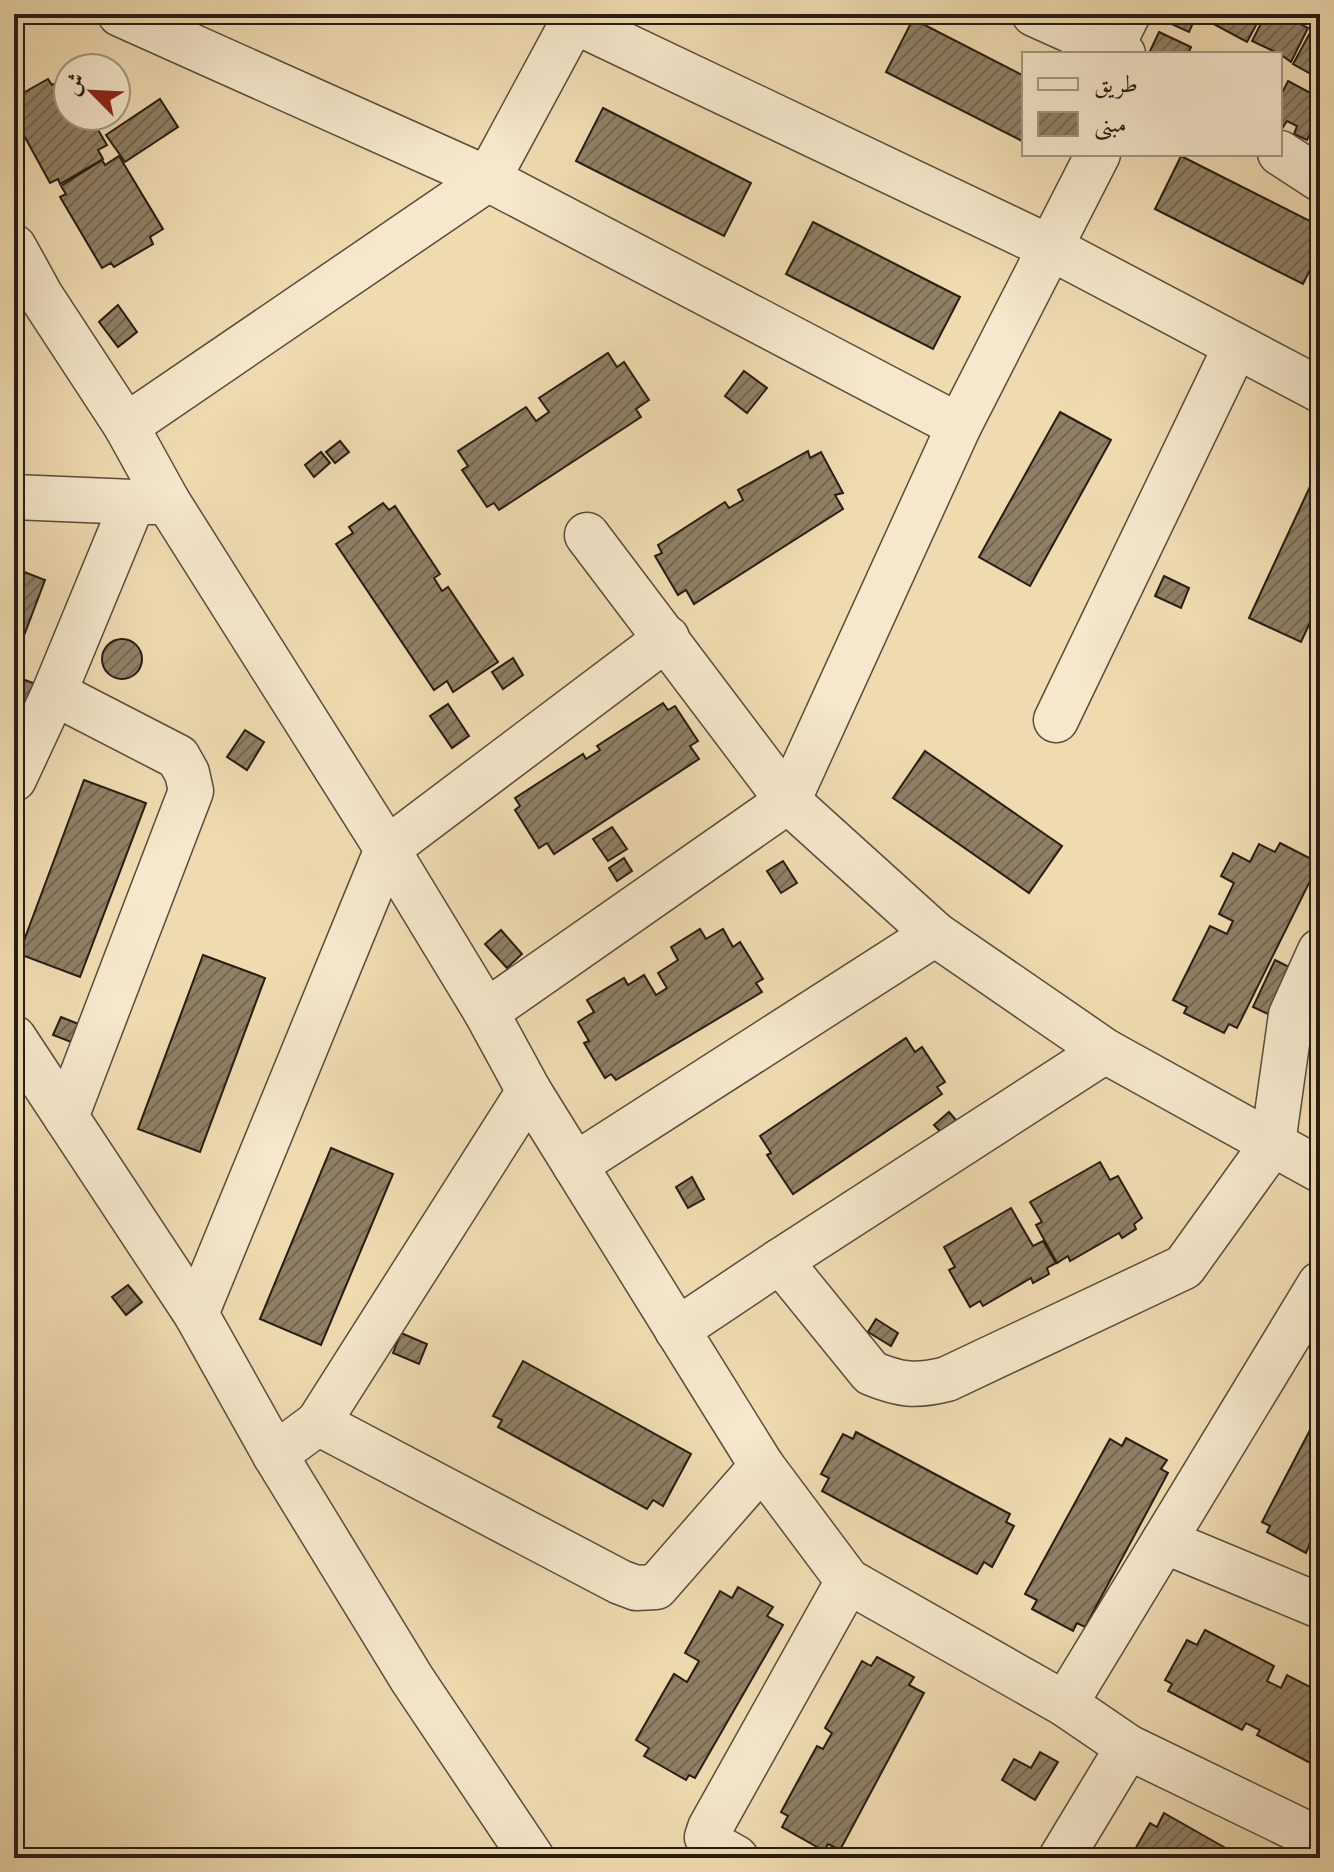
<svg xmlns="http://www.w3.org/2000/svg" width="1334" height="1872" viewBox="0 0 1334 1872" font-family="Cardo,Amiri,serif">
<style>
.building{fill:url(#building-hatch);stroke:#261d13;stroke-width:2}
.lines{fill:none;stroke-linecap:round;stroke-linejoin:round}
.minor-casing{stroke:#584c3a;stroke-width:47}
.minor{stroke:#f5e8cc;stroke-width:44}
</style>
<defs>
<pattern id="building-hatch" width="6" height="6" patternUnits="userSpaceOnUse" patternTransform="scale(2)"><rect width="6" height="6" fill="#8f8065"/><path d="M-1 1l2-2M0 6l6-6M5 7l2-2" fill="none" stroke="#756852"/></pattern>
</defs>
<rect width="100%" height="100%" fill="#f0dbb1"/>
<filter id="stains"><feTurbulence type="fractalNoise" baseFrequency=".0025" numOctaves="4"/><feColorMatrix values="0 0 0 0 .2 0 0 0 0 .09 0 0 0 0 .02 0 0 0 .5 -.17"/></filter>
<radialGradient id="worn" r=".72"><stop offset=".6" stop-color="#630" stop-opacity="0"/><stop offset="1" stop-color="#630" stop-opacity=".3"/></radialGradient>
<g class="building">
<path d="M 1171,14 L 1197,14 L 1189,32 L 1167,22 Z"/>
<path d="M 1212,14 L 1262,14 L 1247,42 L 1208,21 Z"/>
<path d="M 1266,14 L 1281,14 L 1308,28 L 1291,62 L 1280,54 L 1252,41 Z"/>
<path d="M 913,19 L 1024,76 L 1024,142 L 886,72 Z"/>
<path d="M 1311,31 L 1320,36 L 1320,79 L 1293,64 Z"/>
<path d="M 1159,32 L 1191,47 L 1188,54 L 1149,53 Z"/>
<path d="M 68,76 L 68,116 L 90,116 L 107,145 L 98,150 L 103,159 L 60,184 L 58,179 L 50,183 L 21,130 L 17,131 L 14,126 L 14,98 L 48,79 L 52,85 Z"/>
<path d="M 1288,81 L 1320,98 L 1320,114 L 1307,140 L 1294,134 L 1297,126 L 1287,121 L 1283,127 L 1280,125 L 1280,97 Z"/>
<path d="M 160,99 L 178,127 L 125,162 L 106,135 Z"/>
<path d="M 603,108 L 751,183 L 724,236 L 576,161 Z"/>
<path d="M 119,156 L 163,229 L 150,237 L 153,244 L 114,267 L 111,263 L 102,268 L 60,197 L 66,194 L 61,186 L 102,160 L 105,165 Z"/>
<path d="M 1181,156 L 1320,226 L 1320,250 L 1303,284 L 1155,209 Z"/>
<path d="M 813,222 L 960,297 L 933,349 L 786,274 Z"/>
<path d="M 118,305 L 137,332 L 118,347 L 99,322 Z"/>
<path d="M 608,353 L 617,367 L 624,362 L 649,400 L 636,409 L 641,417 L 499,510 L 494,503 L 487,507 L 462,470 L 468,466 L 458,451 L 526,407 L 536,421 L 549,412 L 539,398 Z"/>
<path d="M 744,371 L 767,388 L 747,413 L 725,396 Z"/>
<path d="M 1060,412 L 1111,440 L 1030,586 L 979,557 Z"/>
<path d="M 340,441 L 349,452 L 335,463 L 326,452 Z"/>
<path d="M 808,451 L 810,458 L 821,452 L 843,493 L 835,495 L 843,509 L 694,604 L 686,590 L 678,595 L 655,556 L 662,553 L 658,545 L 725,502 L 729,508 L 743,500 L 738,490 Z"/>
<path d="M 321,452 L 330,463 L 314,477 L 305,465 Z"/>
<path d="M 1320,465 L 1320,601 L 1301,642 L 1249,618 Z"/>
<path d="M 383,503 L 389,510 L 395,506 L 440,574 L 434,578 L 442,591 L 448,587 L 498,662 L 453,692 L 447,681 L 434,690 L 336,544 L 353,533 L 349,527 Z"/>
<path d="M 14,568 L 45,580 L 14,662 Z"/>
<path d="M 1164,576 L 1189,588 L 1181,608 L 1155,596 Z"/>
<circle cx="122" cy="659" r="20"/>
<path d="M 513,658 L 523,675 L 503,689 L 492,672 Z"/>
<path d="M 14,676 L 44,687 L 34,716 L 14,709 Z"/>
<path d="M 663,703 L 668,710 L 675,706 L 698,741 L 690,746 L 699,759 L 554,854 L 547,843 L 539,848 L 515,810 L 520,806 L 515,798 L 583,754 L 586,759 L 600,750 L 597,746 Z"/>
<path d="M 448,704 L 469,736 L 452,748 L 430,716 Z"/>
<path d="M 245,730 L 264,742 L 247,770 L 227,757 Z"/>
<path d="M 925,751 L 1062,846 L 1029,893 L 893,798 Z"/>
<path d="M 84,780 L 146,803 L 80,977 L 19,954 Z"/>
<path d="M 612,827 L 627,849 L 608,861 L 593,839 Z"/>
<path d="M 1280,843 L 1319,863 L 1237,1028 L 1229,1024 L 1224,1033 L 1184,1013 L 1187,1007 L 1173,1000 L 1210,926 L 1227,934 L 1233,921 L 1219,914 L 1234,883 L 1221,876 L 1233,853 L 1250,862 L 1259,844 L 1275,852 Z"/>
<path d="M 624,858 L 632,871 L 617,881 L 609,868 Z"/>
<path d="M 783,861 L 797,883 L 781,893 L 767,871 Z"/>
<path d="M 700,929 L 706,939 L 723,929 L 733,947 L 740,942 L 763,979 L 756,983 L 762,992 L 616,1080 L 611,1074 L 605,1078 L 584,1043 L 589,1041 L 578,1022 L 594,1012 L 587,1000 L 624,978 L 628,985 L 644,975 L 656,995 L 667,988 L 658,973 L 678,960 L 671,947 Z"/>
<path d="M 501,930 L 522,954 L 507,968 L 485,944 Z"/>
<path d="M 203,955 L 265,978 L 200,1152 L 138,1129 Z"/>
<path d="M 1275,960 L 1291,968 L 1270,1015 L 1253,1007 Z"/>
<path d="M 61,1017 L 91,1029 L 84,1047 L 53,1035 Z"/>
<path d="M 906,1038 L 915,1052 L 922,1047 L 945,1082 L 937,1087 L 942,1094 L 793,1194 L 767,1155 L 771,1153 L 760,1136 Z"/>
<path d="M 949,1112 L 963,1128 L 949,1141 L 934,1125 Z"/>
<path d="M 331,1148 L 393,1174 L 321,1345 L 260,1319 Z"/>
<path d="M 1100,1162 L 1110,1180 L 1118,1176 L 1142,1218 L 1134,1224 L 1136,1229 L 1122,1238 L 1119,1233 L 1070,1261 L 1068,1256 L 1057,1263 L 1036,1225 L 1042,1222 L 1030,1202 Z"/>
<path d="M 692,1177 L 704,1199 L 688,1208 L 676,1187 Z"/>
<path d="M 1011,1208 L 1033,1246 L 1043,1241 L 1056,1263 L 1047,1268 L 1049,1274 L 1033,1283 L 1031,1278 L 983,1306 L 980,1301 L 970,1307 L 949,1270 L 955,1267 L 944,1247 Z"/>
<path d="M 128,1285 L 142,1302 L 126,1315 L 112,1297 Z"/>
<path d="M 876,1319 L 898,1333 L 891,1346 L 868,1332 Z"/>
<path d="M 401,1333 L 427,1344 L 419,1364 L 393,1353 Z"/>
<path d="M 523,1361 L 691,1454 L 663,1506 L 653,1500 L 647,1509 L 498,1427 L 502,1420 L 493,1416 Z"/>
<path d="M 1320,1411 L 1320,1548 L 1310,1543 L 1306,1553 L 1267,1532 L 1270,1526 L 1262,1522 Z"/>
<path d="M 856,1432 L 1010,1514 L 1006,1522 L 1014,1526 L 992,1567 L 984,1562 L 977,1574 L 822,1491 L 829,1478 L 821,1474 L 843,1434 L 853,1439 Z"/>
<path d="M 1126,1438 L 1167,1460 L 1161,1469 L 1168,1473 L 1085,1627 L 1077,1623 L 1073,1631 L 1032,1609 L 1037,1600 L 1025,1594 L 1110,1439 L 1122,1446 Z"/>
<path d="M 738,1587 L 773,1607 L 767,1616 L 783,1625 L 695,1778 L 689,1775 L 686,1780 L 644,1756 L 649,1748 L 636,1740 L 674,1674 L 687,1682 L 699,1661 L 685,1653 L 720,1591 L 732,1598 Z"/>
<path d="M 1205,1630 L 1274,1666 L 1267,1681 L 1281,1688 L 1287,1675 L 1320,1692 L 1320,1768 L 1257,1735 L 1260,1730 L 1246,1723 L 1242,1730 L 1168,1691 L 1172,1684 L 1165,1680 L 1187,1640 L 1197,1645 Z"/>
<path d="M 877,1657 L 914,1677 L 909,1685 L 924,1693 L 840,1850 L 828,1844 L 824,1851 L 782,1827 L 788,1816 L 781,1812 L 817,1746 L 823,1749 L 832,1733 L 825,1728 L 862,1661 L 871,1666 Z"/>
<path d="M 1040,1752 L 1058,1762 L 1035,1800 L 1002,1780 L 1014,1759 L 1031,1768 Z"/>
<path d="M 1164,1813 L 1243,1858 L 1130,1858 L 1150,1823 L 1157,1827 Z"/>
</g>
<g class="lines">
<g class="minor-casing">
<g id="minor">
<path d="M 120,14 L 488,179 L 959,426"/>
<path d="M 1034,14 L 1123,54"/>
<path d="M 574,21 L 1051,248 L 1320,390"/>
<path d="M 1111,48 L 1128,14"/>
<path d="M 1280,153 L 1320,179"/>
<path d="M 14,247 L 41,296 L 126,426 L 168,502 L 387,849 L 486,1012 L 529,1091 L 762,1466 L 848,1581 L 1065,1704 L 1128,1747 L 1320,1840"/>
<path d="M 126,426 L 488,179 L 577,14"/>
<path d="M 14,497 L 133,502"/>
<path d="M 587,535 L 788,801 L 935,934 L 1105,1051 L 1320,1170"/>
<path d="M 54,693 L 178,757 L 187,773 L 191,791 L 66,1117"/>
<path d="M 1056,720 L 1236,346"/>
<path d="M 14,779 L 54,693 L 133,502 L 168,502"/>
<path d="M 486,1012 L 788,801 L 959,426 L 1098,154"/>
<path d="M 14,1038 L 196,1314 L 275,1455 L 412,1679 L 532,1858"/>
<path d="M 575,1165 L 935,934"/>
<path d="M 780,1261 L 871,1373 C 900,1385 916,1387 947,1379 L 1184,1267 L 1273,1143 L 1291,1015 L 1320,951"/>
<path d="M 196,1314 L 387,849 L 667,638"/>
<path d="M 677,1330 L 780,1261 L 1105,1051"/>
<path d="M 318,1423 L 529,1091"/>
<path d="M 275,1455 L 318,1423 L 620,1582 L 636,1588 L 656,1587 L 762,1466"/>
<path d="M 1164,1541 L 1320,1606"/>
<path d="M 1065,1704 L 1320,1284"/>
<path d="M 736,1858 L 713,1845 L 707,1837 L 710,1828 L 848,1581"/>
<path d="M 1061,1858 L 1128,1747"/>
</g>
</g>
<use href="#minor" class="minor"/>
</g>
<rect width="1334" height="1872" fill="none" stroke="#f0dbb1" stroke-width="48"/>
<rect x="16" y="16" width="1302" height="1840" fill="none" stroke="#261d13" stroke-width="4"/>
<rect x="24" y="24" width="1286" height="1824" fill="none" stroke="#261d13" stroke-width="2"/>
<rect x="1022" y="52" width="260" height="104" fill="#f5e8cc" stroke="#a29782" stroke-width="2"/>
<rect x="1038" y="78" width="40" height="12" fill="#f5e8cc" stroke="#a29782" stroke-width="2"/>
<text x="1094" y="92" font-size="24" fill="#261d13">طريق</text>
<rect x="1038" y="112" width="40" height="24" fill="url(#building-hatch)" stroke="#a29782" stroke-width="2"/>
<text x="1094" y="132" font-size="24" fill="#261d13">مبنى</text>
<g transform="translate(92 92) rotate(294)"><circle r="38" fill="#f5e8cc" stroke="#a29782" stroke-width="2"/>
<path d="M0-6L14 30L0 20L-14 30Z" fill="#8f2418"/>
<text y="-12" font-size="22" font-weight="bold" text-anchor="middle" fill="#261d13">ش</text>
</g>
<rect width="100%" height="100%" filter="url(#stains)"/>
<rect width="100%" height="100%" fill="url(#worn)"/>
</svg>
